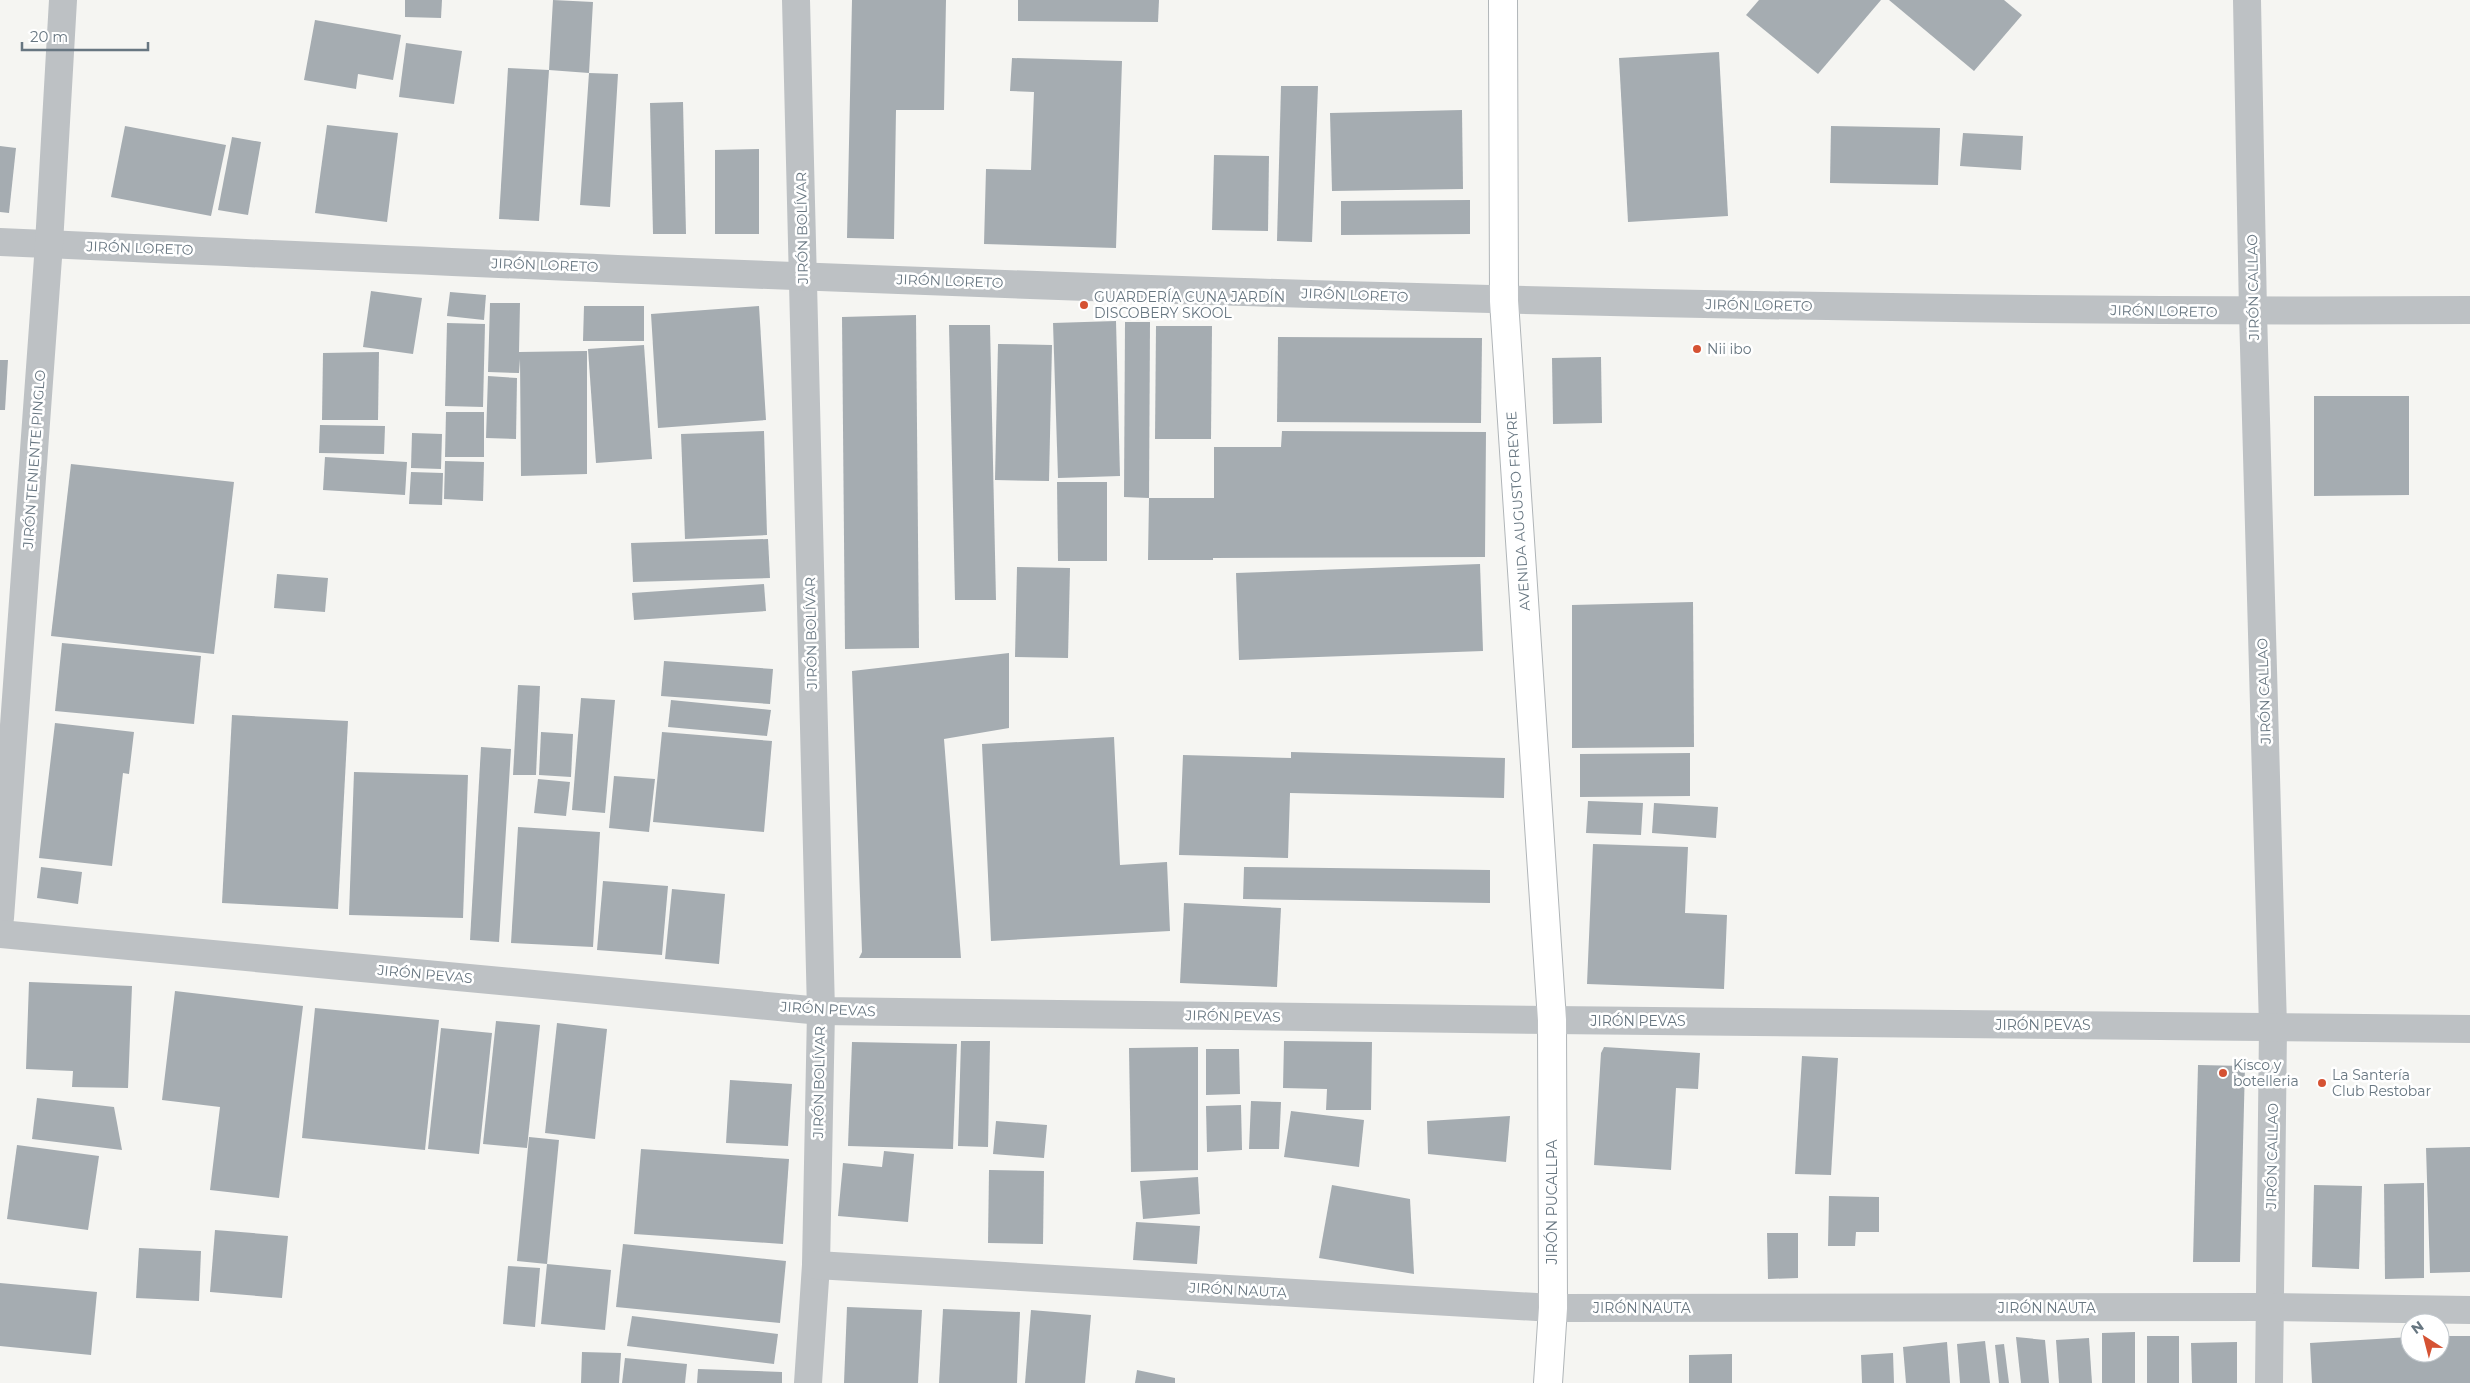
<svg xmlns="http://www.w3.org/2000/svg" width="2470" height="1383" viewBox="0 0 2470 1383" font-family="Montserrat,sans-serif">
<style>
.building{fill:#a5acb1}
.lines{fill:none;stroke-linecap:round;stroke-linejoin:round}
.major-casing{stroke:#b0b5b8;stroke-width:30}
.minor{stroke:#bdc1c4;stroke-width:28}
.major{stroke:#fff;stroke-width:28}
.poi-dot{fill:#d55233;stroke:#fff;stroke-width:2}
.labels{text-anchor:middle;stroke-width:5;stroke-linejoin:round;paint-order:stroke}
.street-label{font-size:14px;fill:#677681;stroke:#fff}
.poi-label{font-size:14px;fill:#677681;stroke:#fff;text-anchor:start}
</style>
<rect width="100%" height="100%" fill="#f5f5f2"/>
<g class="building">
<path d="M 405,0 L 442,0 L 441,18 L 405,17 Z"/>
<path d="M 553,0 L 593,2 L 589,73 L 618,74 L 610,207 L 580,205 L 589,73 L 549,70 Z"/>
<path d="M 852,0 L 946,0 L 944,110 L 896,110 L 894,239 L 847,238 Z"/>
<path d="M 1018,0 L 1159,0 L 1158,22 L 1018,21 Z"/>
<path d="M 1759,0 L 1881,0 L 1818,74 L 1746,15 Z"/>
<path d="M 1889,0 L 2004,0 L 2022,15 L 1974,71 Z"/>
<path d="M 315,20 L 401,35 L 393,80 L 358,74 L 356,89 L 304,80 Z"/>
<path d="M 406,43 L 462,51 L 454,104 L 399,97 Z"/>
<path d="M 1719,52 L 1728,216 L 1628,222 L 1619,58 Z"/>
<path d="M 1012,58 L 1122,61 L 1116,248 L 984,244 L 986,169 L 1031,170 L 1034,92 L 1010,91 Z"/>
<path d="M 508,68 L 549,70 L 539,221 L 499,219 Z"/>
<path d="M 1281,86 L 1318,86 L 1312,242 L 1277,241 Z"/>
<path d="M 683,102 L 686,234 L 653,234 L 650,103 Z"/>
<path d="M 1462,110 L 1463,189 L 1332,191 L 1330,113 Z"/>
<path d="M 327,125 L 398,133 L 387,222 L 315,213 Z"/>
<path d="M 125,126 L 226,145 L 211,216 L 111,197 Z"/>
<path d="M 1831,126 L 1940,128 L 1938,185 L 1830,183 Z"/>
<path d="M 1963,133 L 2023,136 L 2021,170 L 1960,166 Z"/>
<path d="M 232,137 L 261,142 L 248,215 L 218,210 Z"/>
<path d="M 0,146 L 16,148 L 9,213 L 0,212 Z"/>
<path d="M 759,149 L 759,234 L 715,234 L 715,150 Z"/>
<path d="M 1214,155 L 1269,156 L 1268,231 L 1212,230 Z"/>
<path d="M 1470,200 L 1470,234 L 1341,235 L 1341,201 Z"/>
<path d="M 371,291 L 422,298 L 413,354 L 363,347 Z"/>
<path d="M 450,292 L 486,295 L 484,320 L 447,316 Z"/>
<path d="M 490,303 L 520,303 L 519,352 L 587,351 L 587,474 L 521,476 L 520,359 L 519,373 L 488,372 Z"/>
<path d="M 584,306 L 644,306 L 644,341 L 583,341 Z"/>
<path d="M 759,306 L 766,420 L 658,428 L 651,314 Z"/>
<path d="M 916,315 L 919,648 L 845,649 L 842,317 Z"/>
<path d="M 1116,321 L 1120,476 L 1058,478 L 1053,323 Z"/>
<path d="M 1125,322 L 1150,322 L 1149,498 L 1124,497 Z"/>
<path d="M 447,323 L 485,324 L 483,407 L 445,406 Z"/>
<path d="M 949,325 L 990,325 L 996,600 L 955,600 Z"/>
<path d="M 1156,326 L 1212,326 L 1211,439 L 1155,439 Z"/>
<path d="M 1278,337 L 1482,338 L 1481,423 L 1277,422 Z"/>
<path d="M 998,344 L 1052,345 L 1049,481 L 995,480 Z"/>
<path d="M 644,345 L 652,459 L 596,463 L 588,349 Z"/>
<path d="M 379,352 L 378,420 L 322,420 L 323,353 Z"/>
<path d="M 1601,357 L 1602,423 L 1553,424 L 1552,358 Z"/>
<path d="M 0,360 L 8,360 L 5,410 L 0,410 Z"/>
<path d="M 488,376 L 517,378 L 516,439 L 486,438 Z"/>
<path d="M 2314,396 L 2409,396 L 2409,495 L 2314,496 Z"/>
<path d="M 446,412 L 484,412 L 484,457 L 445,457 Z"/>
<path d="M 320,425 L 385,426 L 384,454 L 319,453 Z"/>
<path d="M 764,431 L 767,535 L 685,539 L 681,434 Z"/>
<path d="M 1282,431 L 1486,432 L 1485,557 L 1213,558 L 1213,560 L 1148,560 L 1149,498 L 1214,498 L 1214,447 L 1281,447 Z"/>
<path d="M 412,433 L 442,434 L 441,469 L 411,468 Z"/>
<path d="M 325,457 L 407,462 L 405,495 L 323,490 Z"/>
<path d="M 445,461 L 484,462 L 483,501 L 444,499 Z"/>
<path d="M 71,464 L 234,482 L 214,654 L 51,636 Z"/>
<path d="M 411,472 L 443,473 L 442,505 L 409,504 Z"/>
<path d="M 1057,482 L 1107,482 L 1107,561 L 1058,561 Z"/>
<path d="M 768,539 L 770,578 L 633,582 L 631,543 Z"/>
<path d="M 1480,564 L 1483,651 L 1239,660 L 1236,573 Z"/>
<path d="M 1017,567 L 1070,568 L 1068,658 L 1015,657 Z"/>
<path d="M 277,574 L 328,578 L 325,612 L 274,608 Z"/>
<path d="M 764,584 L 766,611 L 634,620 L 632,593 Z"/>
<path d="M 1693,602 L 1694,747 L 1572,748 L 1572,605 Z"/>
<path d="M 62,643 L 201,656 L 194,724 L 55,711 Z"/>
<path d="M 1009,653 L 1009,728 L 944,739 L 961,958 L 859,958 L 862,952 L 852,671 Z"/>
<path d="M 664,661 L 773,669 L 770,704 L 661,696 Z"/>
<path d="M 518,685 L 540,686 L 536,775 L 513,775 Z"/>
<path d="M 581,698 L 615,700 L 605,813 L 572,810 Z"/>
<path d="M 671,700 L 771,710 L 767,736 L 668,727 Z"/>
<path d="M 232,715 L 348,721 L 338,909 L 222,903 Z"/>
<path d="M 55,723 L 134,732 L 129,774 L 123,773 L 112,866 L 39,858 Z"/>
<path d="M 541,732 L 573,734 L 571,777 L 539,775 Z"/>
<path d="M 662,732 L 772,741 L 764,832 L 653,822 Z"/>
<path d="M 1114,737 L 1120,865 L 1167,862 L 1170,931 L 991,941 L 982,744 Z"/>
<path d="M 481,747 L 511,749 L 499,942 L 470,940 Z"/>
<path d="M 1291,752 L 1505,758 L 1504,798 L 1290,793 L 1288,858 L 1179,855 L 1183,755 L 1291,758 Z"/>
<path d="M 1690,753 L 1690,796 L 1580,797 L 1580,754 Z"/>
<path d="M 354,772 L 468,775 L 463,918 L 349,915 Z"/>
<path d="M 614,776 L 655,779 L 649,832 L 609,828 Z"/>
<path d="M 538,779 L 570,782 L 566,816 L 534,813 Z"/>
<path d="M 1588,801 L 1643,803 L 1641,835 L 1586,833 Z"/>
<path d="M 1654,803 L 1718,807 L 1716,838 L 1652,833 Z"/>
<path d="M 518,827 L 600,832 L 593,947 L 511,943 Z"/>
<path d="M 1593,844 L 1688,847 L 1685,913 L 1727,915 L 1724,989 L 1587,984 Z"/>
<path d="M 41,867 L 82,872 L 78,904 L 37,898 Z"/>
<path d="M 1244,867 L 1490,870 L 1490,903 L 1243,899 Z"/>
<path d="M 603,881 L 668,886 L 662,955 L 597,950 Z"/>
<path d="M 672,889 L 725,894 L 719,964 L 665,959 Z"/>
<path d="M 1184,903 L 1281,908 L 1277,987 L 1180,983 Z"/>
<path d="M 29,982 L 132,986 L 128,1088 L 72,1087 L 73,1071 L 26,1069 Z"/>
<path d="M 175,991 L 303,1006 L 279,1198 L 210,1190 L 220,1107 L 162,1100 Z"/>
<path d="M 315,1008 L 439,1020 L 425,1150 L 302,1138 Z"/>
<path d="M 496,1021 L 540,1025 L 527,1148 L 483,1144 Z"/>
<path d="M 557,1023 L 607,1029 L 595,1139 L 545,1133 Z"/>
<path d="M 441,1028 L 492,1033 L 479,1154 L 428,1149 Z"/>
<path d="M 961,1041 L 990,1041 L 988,1147 L 958,1146 Z"/>
<path d="M 1284,1041 L 1372,1042 L 1371,1110 L 1326,1110 L 1327,1089 L 1283,1088 Z"/>
<path d="M 852,1042 L 957,1044 L 953,1149 L 848,1146 Z"/>
<path d="M 1198,1047 L 1198,1170 L 1131,1172 L 1129,1048 Z"/>
<path d="M 1604,1047 L 1700,1053 L 1698,1089 L 1676,1088 L 1671,1170 L 1594,1165 L 1601,1053 Z"/>
<path d="M 1206,1049 L 1239,1049 L 1240,1094 L 1206,1095 Z"/>
<path d="M 1802,1056 L 1838,1058 L 1831,1175 L 1795,1174 Z"/>
<path d="M 2198,1065 L 2245,1066 L 2240,1262 L 2193,1262 Z"/>
<path d="M 730,1080 L 792,1084 L 788,1146 L 726,1143 Z"/>
<path d="M 37,1098 L 114,1107 L 122,1150 L 32,1139 Z"/>
<path d="M 1251,1101 L 1281,1102 L 1279,1149 L 1249,1149 Z"/>
<path d="M 1241,1105 L 1242,1150 L 1207,1152 L 1206,1106 Z"/>
<path d="M 1291,1111 L 1364,1120 L 1359,1167 L 1284,1157 Z"/>
<path d="M 1510,1116 L 1506,1162 L 1428,1154 L 1427,1121 Z"/>
<path d="M 996,1121 L 1047,1125 L 1044,1158 L 993,1154 Z"/>
<path d="M 529,1137 L 559,1140 L 547,1264 L 517,1261 Z"/>
<path d="M 17,1145 L 99,1156 L 88,1230 L 7,1219 Z"/>
<path d="M 2470,1147 L 2470,1272 L 2430,1273 L 2426,1148 Z"/>
<path d="M 641,1149 L 789,1159 L 783,1244 L 634,1234 Z"/>
<path d="M 884,1151 L 914,1154 L 908,1222 L 838,1216 L 843,1163 L 882,1167 Z"/>
<path d="M 989,1170 L 1044,1171 L 1043,1244 L 988,1243 Z"/>
<path d="M 1198,1177 L 1200,1214 L 1143,1219 L 1140,1181 Z"/>
<path d="M 2424,1183 L 2424,1278 L 2385,1279 L 2384,1184 Z"/>
<path d="M 1332,1185 L 1410,1199 L 1414,1274 L 1319,1258 Z"/>
<path d="M 2314,1185 L 2362,1186 L 2359,1269 L 2312,1267 Z"/>
<path d="M 1829,1196 L 1879,1197 L 1879,1232 L 1856,1232 L 1855,1246 L 1828,1246 Z"/>
<path d="M 1136,1222 L 1200,1226 L 1197,1264 L 1133,1260 Z"/>
<path d="M 215,1230 L 288,1236 L 282,1298 L 210,1292 Z"/>
<path d="M 1767,1233 L 1798,1233 L 1798,1278 L 1768,1279 Z"/>
<path d="M 623,1244 L 786,1261 L 780,1323 L 616,1307 Z"/>
<path d="M 139,1248 L 201,1251 L 199,1301 L 136,1298 Z"/>
<path d="M 547,1264 L 611,1270 L 605,1330 L 541,1324 Z"/>
<path d="M 508,1266 L 540,1268 L 535,1327 L 503,1324 Z"/>
<path d="M 0,1283 L 97,1292 L 91,1355 L 0,1346 Z"/>
<path d="M 847,1307 L 922,1310 L 918,1383 L 844,1383 Z"/>
<path d="M 943,1309 L 1020,1312 L 1017,1383 L 939,1383 Z"/>
<path d="M 1031,1310 L 1091,1315 L 1085,1383 L 1025,1383 Z"/>
<path d="M 632,1316 L 778,1334 L 774,1364 L 627,1346 Z"/>
<path d="M 2135,1332 L 2135,1383 L 2102,1383 L 2102,1333 Z"/>
<rect x="2147" y="1336" width="32" height="47"/>
<path d="M 2440,1336 L 2470,1336 L 2470,1383 L 2312,1383 L 2310,1343 L 2410,1337 L 2410,1353 L 2440,1353 Z"/>
<path d="M 2016,1337 L 2045,1340 L 2049,1383 L 2021,1383 Z"/>
<path d="M 2089,1338 L 2092,1383 L 2059,1383 L 2056,1340 Z"/>
<path d="M 1985,1341 L 1990,1383 L 1960,1383 L 1957,1344 Z"/>
<path d="M 1947,1342 L 1950,1383 L 1906,1383 L 1903,1347 Z"/>
<path d="M 2237,1342 L 2237,1383 L 2192,1383 L 2191,1343 Z"/>
<path d="M 2004,1344 L 2009,1383 L 1999,1383 L 1995,1345 Z"/>
<path d="M 582,1352 L 621,1353 L 619,1383 L 581,1383 Z"/>
<path d="M 1893,1353 L 1894,1383 L 1862,1383 L 1861,1355 Z"/>
<path d="M 1732,1354 L 1732,1383 L 1689,1383 L 1689,1355 Z"/>
<path d="M 625,1358 L 687,1364 L 685,1383 L 622,1383 Z"/>
<path d="M 698,1369 L 782,1372 L 782,1383 L 697,1383 Z"/>
<path d="M 1137,1370 L 1175,1378 L 1175,1383 L 1135,1383 Z"/>
</g>
<g class="lines">
<g class="major-casing">
<path id="major" d="M 1503,0 L 1504,301 L 1552,1020 L 1553,1308 L 1548,1383"/>
</g>
<g class="minor">
<path d="M 796,0 L 821,1011 L 816,1265 L 808,1383"/>
<path d="M 2247,0 L 2253,312 L 2273,1027 L 2269,1383"/>
<path d="M 0,242 C 823,279 1646,315 2470,310"/>
<path d="M 0,918 L 49,244 L 63,0"/>
<path d="M 0,934 L 821,1011 L 1552,1020 L 2470,1029"/>
<path d="M 816,1265 L 1553,1308 L 2271,1307 L 2470,1310"/>
</g>
<use href="#major" class="major"/>
</g>
<g class="poi-dot">
<circle cx="1084" cy="305" r="5"/>
<circle cx="1697" cy="349" r="5"/>
<circle cx="2223" cy="1073" r="5"/>
<circle cx="2322" cy="1083" r="5"/>
</g>
<g class="labels">
<g class="street-label">
<text transform="translate(802 228) rotate(-91)" y="5">JIRÓN BOLÍVAR</text>
<text transform="translate(140 248) rotate(2)" y="5">JIRÓN LORETO</text>
<text transform="translate(545 265) rotate(2)" y="5">JIRÓN LORETO</text>
<text transform="translate(950 281) rotate(2)" y="5">JIRÓN LORETO</text>
<text transform="translate(2253 287) rotate(-91)" y="5">JIRÓN CALLAO</text>
<text transform="translate(1355 295) rotate(2)" y="5">JIRÓN LORETO</text>
<text transform="translate(1759 305) rotate(1)" y="5">JIRÓN LORETO</text>
<text transform="translate(2164 311) rotate(1)" y="5">JIRÓN LORETO</text>
<text transform="translate(34 459) rotate(-86)" y="5">JIRÓN TENIENTE PINGLO</text>
<text transform="translate(1518 511) rotate(-94)" y="5">AVENIDA AUGUSTO FREYRE</text>
<text transform="translate(811 633) rotate(-91)" y="5">JIRÓN BOLÍVAR</text>
<text transform="translate(2264 691) rotate(-92)" y="5">JIRÓN CALLAO</text>
<text transform="translate(425 974) rotate(5)" y="5">JIRÓN PEVAS</text>
<text transform="translate(828 1009) rotate(3)" y="5">JIRÓN PEVAS</text>
<text transform="translate(1233 1016) rotate(1)" y="5">JIRÓN PEVAS</text>
<text x="1638" y="1026">JIRÓN PEVAS</text>
<text x="2043" y="1030">JIRÓN PEVAS</text>
<text transform="translate(819 1082) rotate(-89)" y="5">JIRÓN BOLÍVAR</text>
<text transform="translate(2272 1156) rotate(-89)" y="5">JIRÓN CALLAO</text>
<text transform="translate(1552 1202) rotate(-90)" y="5">JIRÓN PUCALLPA</text>
<text transform="translate(1238 1290) rotate(3)" y="5">JIRÓN NAUTA</text>
<text x="1642" y="1313">JIRÓN NAUTA</text>
<text x="2047" y="1313">JIRÓN NAUTA</text>
</g>
<g class="poi-label">
<text x="1094" y="302">GUARDERÍA CUNA JARDÍN<tspan x="1094" dy="16">DISCOBERY SKOOL</tspan></text>
<text x="1707" y="354">Nii ibo</text>
<text x="2233" y="1070">Kisco y<tspan x="2233" dy="16">botelleria</tspan></text>
<text x="2332" y="1080">La Santería<tspan x="2332" dy="16">Club Restobar</tspan></text>
</g>
</g>
<g transform="translate(2425 1338) rotate(324)"><circle r="24" fill="#ffffff" stroke="#c2c8cd"/>
<path d="M0-4L9 19L0 12L-9 19Z" fill="#d55233"/>
<text y="-8" font-size="14" font-weight="bold" text-anchor="middle" fill="#677681">N</text>
</g>
<path d="M22 42v8h126v-8" fill="none" stroke="#677681" stroke-width="2.5"/>
<text x="30" y="42" font-size="15" fill="#677681" stroke="#ffffff" stroke-width="4" paint-order="stroke">20 m</text>
</svg>
